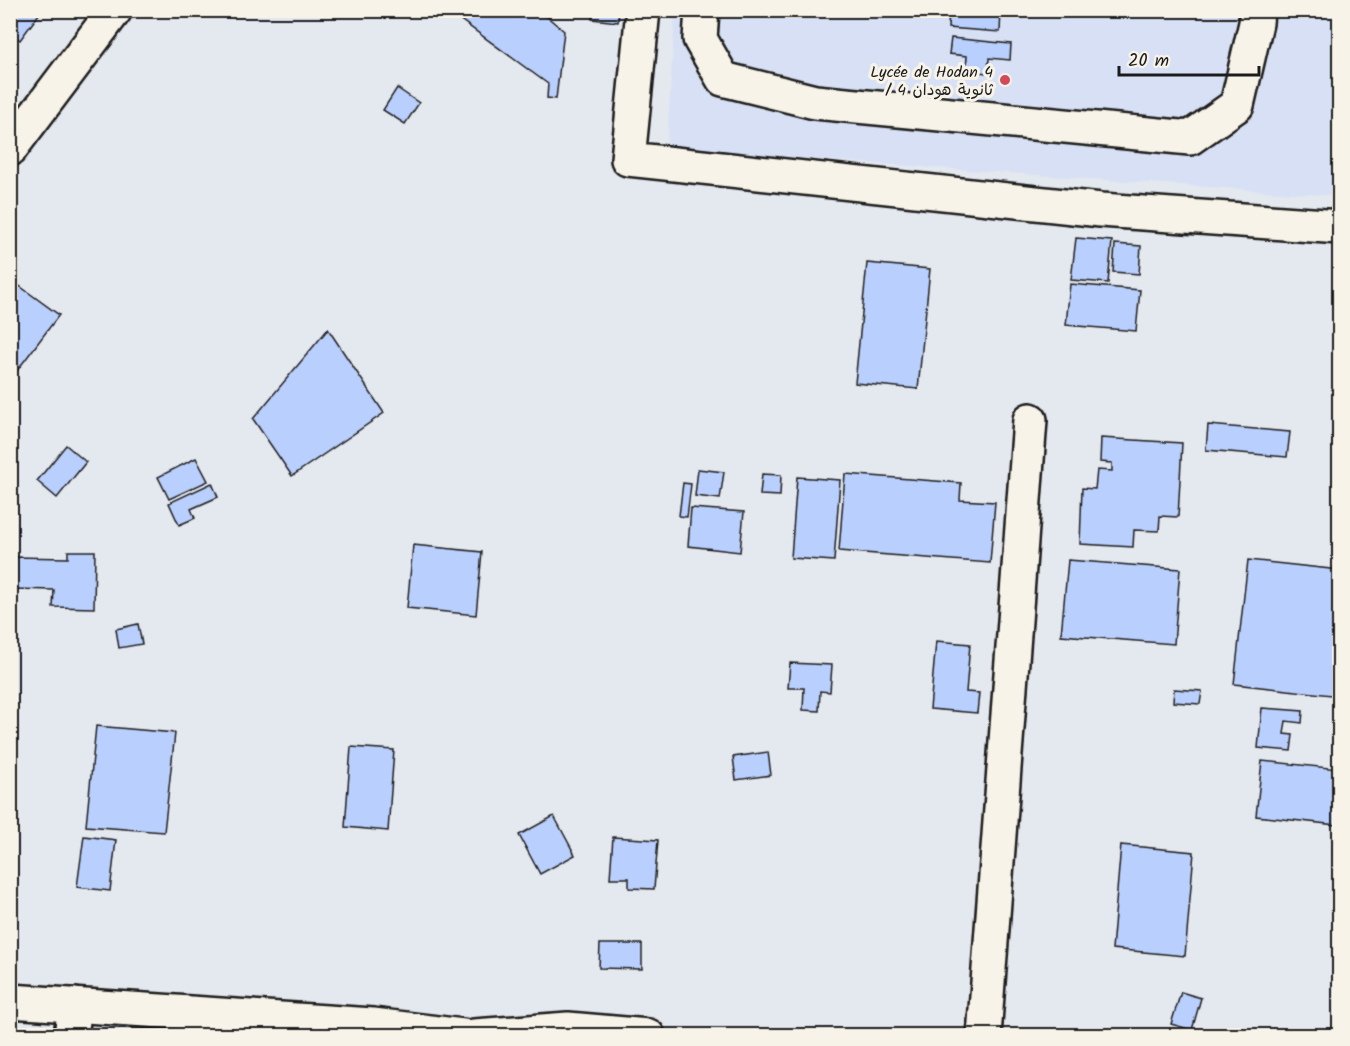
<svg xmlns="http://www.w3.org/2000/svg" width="1350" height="1046" viewBox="0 0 1350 1046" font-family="Kalam,'Playpen Sans Arabic',sans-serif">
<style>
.built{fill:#d7e0f4}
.building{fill:#b9cffe;stroke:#1c1c1c;stroke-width:1.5}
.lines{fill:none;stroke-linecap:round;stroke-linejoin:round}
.minor-casing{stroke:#1c1c1c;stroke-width:38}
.minor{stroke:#f7f3e8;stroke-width:33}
.poi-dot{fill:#d1495b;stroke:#f7f3e8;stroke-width:2}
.labels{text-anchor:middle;stroke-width:6;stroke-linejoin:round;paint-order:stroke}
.poi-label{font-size:16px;fill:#1c1c1c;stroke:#f7f3e8;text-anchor:end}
</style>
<rect width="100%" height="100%" fill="#e4e8ef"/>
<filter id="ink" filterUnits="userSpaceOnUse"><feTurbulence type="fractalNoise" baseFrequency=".0167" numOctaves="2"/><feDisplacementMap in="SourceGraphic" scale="12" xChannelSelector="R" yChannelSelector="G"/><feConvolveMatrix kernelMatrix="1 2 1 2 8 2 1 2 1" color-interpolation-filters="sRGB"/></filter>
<g filter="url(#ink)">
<path class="built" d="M 675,11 L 1339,11 L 1339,196 L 667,149 Z"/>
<g class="building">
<path d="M 10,10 L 42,10 L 20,40 L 10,33 Z"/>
<path d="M 447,10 L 539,10 L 564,31 L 556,99 L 547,98 L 548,84 Z"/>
<path d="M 593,10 L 619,10 L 618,22 L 592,19 Z"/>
<path d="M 949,10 L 1001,10 L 1000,32 L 948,28 Z"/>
<path d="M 951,38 L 1011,44 L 1010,60 L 989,58 L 988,73 L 966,71 L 967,56 L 949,54 Z"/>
<path d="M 397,88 L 419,103 L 405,124 L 383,110 Z"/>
<path d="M 1076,238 L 1112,241 L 1108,283 L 1071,280 Z"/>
<path d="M 1115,244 L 1141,246 L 1139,274 L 1113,272 Z"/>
<path d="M 867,263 L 930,269 L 918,389 L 855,383 Z"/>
<path d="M 10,279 L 59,315 L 10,380 Z"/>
<path d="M 1070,284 L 1140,290 L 1136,331 L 1066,325 Z"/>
<path d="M 328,329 L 384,413 L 292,476 L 253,419 Z"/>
<path d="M 1208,425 L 1290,432 L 1287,457 L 1206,450 Z"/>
<path d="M 1101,438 L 1182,443 L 1178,517 L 1160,516 L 1159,531 L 1134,530 L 1133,547 L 1080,544 L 1082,488 L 1095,489 L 1097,470 L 1112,471 L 1112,463 L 1100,462 Z"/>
<path d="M 66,445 L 86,462 L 57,498 L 37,481 Z"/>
<path d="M 196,458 L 208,481 L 169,499 L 158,477 Z"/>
<path d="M 698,469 L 724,472 L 720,499 L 695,496 Z"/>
<path d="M 762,474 L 781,475 L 780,496 L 760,495 Z"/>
<path d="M 845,474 L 961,483 L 960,500 L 995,502 L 990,563 L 839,551 Z"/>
<path d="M 797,477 L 840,480 L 834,561 L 791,558 Z"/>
<path d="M 212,483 L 218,497 L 191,509 L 195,518 L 179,525 L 169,503 Z"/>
<path d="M 683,483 L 691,484 L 687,517 L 679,516 Z"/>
<path d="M 691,508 L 744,512 L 740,552 L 688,546 Z"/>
<path d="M 413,545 L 482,552 L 476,615 L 407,608 Z"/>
<path d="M 68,551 L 95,551 L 94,608 L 53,607 L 54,590 L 14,589 L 14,557 L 68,558 Z"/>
<path d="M 1068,560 L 1180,569 L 1174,644 L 1061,635 Z"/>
<path d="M 1248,560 L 1340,570 L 1340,696 L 1234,684 Z"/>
<path d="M 138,624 L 142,644 L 119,648 L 116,629 Z"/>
<path d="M 936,641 L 970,644 L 966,692 L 979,693 L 977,713 L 930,709 Z"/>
<path d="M 790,663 L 832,665 L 830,692 L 820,691 L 819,711 L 803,710 L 804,688 L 788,688 Z"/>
<path d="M 1174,689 L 1202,691 L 1200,704 L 1173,702 Z"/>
<path d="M 1262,708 L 1303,711 L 1302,723 L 1286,721 L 1284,734 L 1293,735 L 1291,751 L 1258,748 Z"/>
<path d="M 96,726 L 175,733 L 164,832 L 86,826 Z"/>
<path d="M 351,747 L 394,750 L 388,831 L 345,827 Z"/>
<path d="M 768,752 L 771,775 L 736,780 L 733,757 Z"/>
<path d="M 1340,755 L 1340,855 L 1333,854 L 1336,825 L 1256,816 L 1262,761 L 1338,769 Z"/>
<path d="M 554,816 L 575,855 L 540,874 L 519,835 Z"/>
<path d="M 84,836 L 116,840 L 110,891 L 77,887 Z"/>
<path d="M 613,837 L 658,840 L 654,889 L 629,888 L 629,878 L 610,878 Z"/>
<path d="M 1121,845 L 1194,852 L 1185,956 L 1112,949 Z"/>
<path d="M 600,944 L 642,944 L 642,969 L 599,968 Z"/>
<path d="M 1181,992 L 1201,998 L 1192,1030 L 1171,1024 Z"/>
</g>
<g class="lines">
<g class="minor-casing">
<g id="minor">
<path d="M 643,10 L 628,159 L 1101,210 L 1340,227"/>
<path d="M 702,10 L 700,39 L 723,79 L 815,102 L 1190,138 L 1237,105 L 1256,23 L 1257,10"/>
<path d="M 10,149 L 115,10"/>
<path d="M 10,1001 L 373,1025 L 463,1036"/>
<path d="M 71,1036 L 75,1005"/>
<path d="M 474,1036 L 568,1029 L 648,1036"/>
<path d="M 984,1036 L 1030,420"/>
</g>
</g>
<use href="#minor" class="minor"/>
</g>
</g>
<circle class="poi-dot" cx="1005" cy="80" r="6"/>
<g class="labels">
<g class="poi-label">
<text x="993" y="77">Lycée de Hodan 4<tspan x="993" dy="18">/ ثانوية هودان 4</tspan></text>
</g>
</g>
<rect width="1350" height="1046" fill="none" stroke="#f7f3e8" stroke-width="36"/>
<rect x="18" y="18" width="1314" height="1010" fill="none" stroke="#1c1c1c" stroke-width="2" filter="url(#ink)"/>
<path d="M1119 66v9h140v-9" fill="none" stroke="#1c1c1c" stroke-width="3"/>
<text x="1128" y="66" font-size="18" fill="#1c1c1c" stroke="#f7f3e8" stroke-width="4.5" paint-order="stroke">20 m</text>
</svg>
